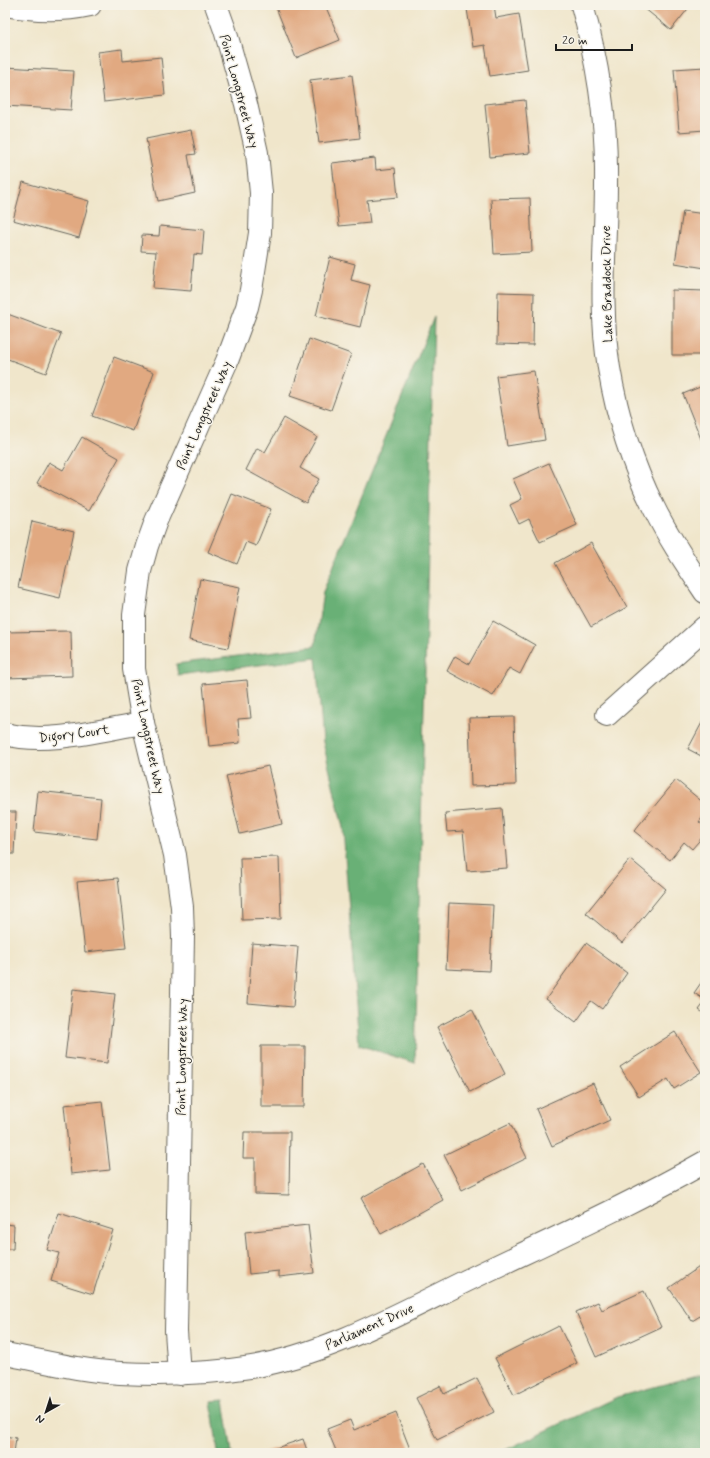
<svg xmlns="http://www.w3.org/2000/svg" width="710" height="1458" viewBox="0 0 710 1458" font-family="Mynerve,sans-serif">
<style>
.forest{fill:#69b076;stroke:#426649}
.building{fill:#e1a981}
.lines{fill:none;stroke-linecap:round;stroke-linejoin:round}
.minor-casing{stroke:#666359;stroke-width:24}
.minor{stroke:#fff;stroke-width:22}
.labels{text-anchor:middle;stroke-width:3;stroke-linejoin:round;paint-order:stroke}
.street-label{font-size:13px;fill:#1c1c1c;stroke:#f7f3e8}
</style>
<rect width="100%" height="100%" fill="#f7f3e8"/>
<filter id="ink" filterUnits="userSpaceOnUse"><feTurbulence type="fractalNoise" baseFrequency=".025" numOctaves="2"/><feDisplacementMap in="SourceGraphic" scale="8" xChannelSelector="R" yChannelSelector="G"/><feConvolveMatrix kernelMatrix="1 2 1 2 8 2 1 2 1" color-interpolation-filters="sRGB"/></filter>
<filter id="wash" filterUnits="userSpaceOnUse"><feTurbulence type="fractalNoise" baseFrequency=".012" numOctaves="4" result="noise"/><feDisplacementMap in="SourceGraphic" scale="16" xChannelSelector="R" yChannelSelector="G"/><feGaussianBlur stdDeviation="0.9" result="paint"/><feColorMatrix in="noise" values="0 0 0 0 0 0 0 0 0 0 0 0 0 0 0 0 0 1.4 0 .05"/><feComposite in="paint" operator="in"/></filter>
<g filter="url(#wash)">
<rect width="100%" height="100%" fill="#f0e6cb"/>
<g class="forest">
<path d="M 434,317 L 417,984 L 415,1063 L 359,1045 L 343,828 L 323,742 L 316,658 L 178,675 L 176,664 L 315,646 L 323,592 Z"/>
<path d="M 705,1373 L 705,1453 L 499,1453 L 617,1397 Z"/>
<path d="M 224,1400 L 232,1453 L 218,1453 L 211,1401 Z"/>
</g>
<g id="blocks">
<g class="building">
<path d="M 275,5 L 325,5 L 340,40 L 296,58 Z"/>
<path d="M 494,5 L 496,18 L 519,14 L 528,70 L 490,76 L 485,45 L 473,47 L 467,9 Z"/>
<path d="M 646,5 L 691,5 L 671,30 L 644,8 Z"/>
<path d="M 122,49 L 123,61 L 161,57 L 165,95 L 104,102 L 98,52 Z"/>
<path d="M 5,67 L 74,71 L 71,110 L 5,106 Z"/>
<path d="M 705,67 L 705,130 L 679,132 L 674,69 Z"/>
<path d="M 352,75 L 360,138 L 319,143 L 310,80 Z"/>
<path d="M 525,100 L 530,153 L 490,157 L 485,104 Z"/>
<path d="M 191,130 L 196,154 L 188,155 L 195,193 L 158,201 L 146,139 Z"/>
<path d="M 375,158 L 376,170 L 395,168 L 398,197 L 367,200 L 370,223 L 339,226 L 332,163 Z"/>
<path d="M 23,182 L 89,201 L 79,238 L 13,220 Z"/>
<path d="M 530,198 L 532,252 L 494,254 L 491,199 Z"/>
<path d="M 683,211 L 705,214 L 705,268 L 675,263 Z"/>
<path d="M 160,226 L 204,230 L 202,255 L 194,254 L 191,291 L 153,288 L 156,252 L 141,251 L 142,235 L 159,236 Z"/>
<path d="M 330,257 L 355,264 L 351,280 L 370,285 L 360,327 L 316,316 Z"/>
<path d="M 672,290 L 705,291 L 705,355 L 672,355 Z"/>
<path d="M 498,292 L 534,293 L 533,345 L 497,344 Z"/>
<path d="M 5,313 L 61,334 L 46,373 L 5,358 Z"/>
<path d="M 309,339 L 351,354 L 331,410 L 290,396 Z"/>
<path d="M 114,357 L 154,372 L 133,431 L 92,416 Z"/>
<path d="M 534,371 L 545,440 L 507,446 L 496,376 Z"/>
<path d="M 705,385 L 705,449 L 683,394 Z"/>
<path d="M 284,418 L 317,437 L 300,468 L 319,479 L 306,503 L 246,470 L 257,448 L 265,452 Z"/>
<path d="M 82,437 L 119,458 L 89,511 L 37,483 L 49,462 L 63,470 Z"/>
<path d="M 549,463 L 577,525 L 540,542 L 529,519 L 519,524 L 510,505 L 522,499 L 513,479 Z"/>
<path d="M 232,494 L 271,509 L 256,546 L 246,542 L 237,564 L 208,552 Z"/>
<path d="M 32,521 L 74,531 L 60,598 L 18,588 Z"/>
<path d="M 591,543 L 627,607 L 591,627 L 555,563 Z"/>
<path d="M 200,579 L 240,587 L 228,648 L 189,640 Z"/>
<path d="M 493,621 L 535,645 L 520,674 L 509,668 L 493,696 L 447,671 L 455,656 L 469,664 Z"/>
<path d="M 71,631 L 72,676 L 5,678 L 5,632 Z"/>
<path d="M 247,680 L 251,718 L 238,719 L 240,743 L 209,746 L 203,684 Z"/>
<path d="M 514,717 L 516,785 L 471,786 L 469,718 Z"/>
<path d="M 705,717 L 705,758 L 688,749 Z"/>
<path d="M 268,766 L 282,824 L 240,834 L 226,776 Z"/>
<path d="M 676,780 L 705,804 L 705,814 L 699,822 L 705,826 L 705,834 L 692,849 L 684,842 L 670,860 L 634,831 Z"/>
<path d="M 38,791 L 101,798 L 97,839 L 34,832 Z"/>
<path d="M 502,808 L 507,868 L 467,871 L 463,831 L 447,832 L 445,813 Z"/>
<path d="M 5,812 L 16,812 L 14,854 L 5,854 Z"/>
<path d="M 279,857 L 281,919 L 242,920 L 240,858 Z"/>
<path d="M 630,859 L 666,889 L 622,943 L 586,913 Z"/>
<path d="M 118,878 L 126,948 L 85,952 L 77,882 Z"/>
<path d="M 449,903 L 493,905 L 490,971 L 446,969 Z"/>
<path d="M 252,943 L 298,947 L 293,1007 L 248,1003 Z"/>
<path d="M 586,943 L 627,973 L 602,1009 L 591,1001 L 576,1022 L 546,999 Z"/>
<path d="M 705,977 L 705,1000 L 694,993 Z"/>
<path d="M 73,989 L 115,994 L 107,1063 L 65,1058 Z"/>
<path d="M 705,1002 L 705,1014 L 699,1010 Z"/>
<path d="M 472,1009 L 505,1074 L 470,1092 L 437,1027 Z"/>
<path d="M 675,1032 L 701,1072 L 674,1089 L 668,1079 L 639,1097 L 620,1067 Z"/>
<path d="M 261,1046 L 305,1046 L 304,1107 L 261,1107 Z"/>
<path d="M 593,1083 L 610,1120 L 552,1146 L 536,1109 Z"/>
<path d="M 102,1101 L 110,1170 L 71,1174 L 64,1105 Z"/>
<path d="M 510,1123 L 527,1158 L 462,1190 L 444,1155 Z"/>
<path d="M 244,1132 L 290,1132 L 289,1195 L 255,1194 L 255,1158 L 243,1158 Z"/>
<path d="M 423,1164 L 443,1200 L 381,1234 L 361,1198 Z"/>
<path d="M 59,1213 L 113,1230 L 93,1294 L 51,1281 L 59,1253 L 47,1250 Z"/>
<path d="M 5,1224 L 14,1225 L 13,1249 L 5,1249 Z"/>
<path d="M 308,1225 L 314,1273 L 279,1277 L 279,1271 L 249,1274 L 245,1232 Z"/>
<path d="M 705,1263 L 705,1313 L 692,1321 L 669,1288 Z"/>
<path d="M 644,1291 L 661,1327 L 596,1357 L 576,1312 L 598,1302 L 602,1310 Z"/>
<path d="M 559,1326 L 577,1363 L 514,1395 L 495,1358 Z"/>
<path d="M 477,1378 L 494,1412 L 437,1440 L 416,1398 L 440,1386 L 444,1394 Z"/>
<path d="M 396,1413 L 410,1449 L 399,1453 L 337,1453 L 327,1429 L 350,1420 L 354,1430 Z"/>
<path d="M 5,1436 L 16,1438 L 14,1453 L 5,1453 Z"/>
<path d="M 303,1439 L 308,1453 L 261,1453 Z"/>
</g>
</g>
</g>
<g filter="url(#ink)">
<use href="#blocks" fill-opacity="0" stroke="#666359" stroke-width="1"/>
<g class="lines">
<g class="minor-casing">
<g id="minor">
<path d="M 5,5 C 32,10 63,11 90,5"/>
<path d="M 582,5 C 597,59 606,113 606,169 C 607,235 598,302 609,368 C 617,416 632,464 654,508 C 668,537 687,565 705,592"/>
<path d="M 607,715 L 705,627"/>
<path d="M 5,734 C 48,745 100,730 143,723"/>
<path d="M 5,1354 C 43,1361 81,1371 120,1373 C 163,1375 208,1374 251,1367 C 328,1354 400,1313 470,1279 C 549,1241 629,1205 705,1162"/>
<path d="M 179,1374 L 176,1331 L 183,937 L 182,907 L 175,855 L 143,723 L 134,669 L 134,615 L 140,571 L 147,546 L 156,521 L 227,361 L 247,307 L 251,290 L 260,233 L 261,193 L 257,153 L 246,104 L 225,30 L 216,5"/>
</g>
</g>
<use href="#minor" class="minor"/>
</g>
</g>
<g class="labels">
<g class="street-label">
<text transform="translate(240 91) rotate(75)" y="5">Point Longstreet Way</text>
<text transform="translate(606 284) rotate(-91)" y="5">Lake Braddock Drive</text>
<text transform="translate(203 415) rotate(-66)" y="5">Point Longstreet Way</text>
<text transform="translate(74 733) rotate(-7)" y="5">Digory Court</text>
<text transform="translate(149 736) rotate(78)" y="5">Point Longstreet Way</text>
<text transform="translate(181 1057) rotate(-89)" y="5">Point Longstreet Way</text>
<text transform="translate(369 1326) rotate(-24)" y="5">Parliament Drive</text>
</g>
</g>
<rect width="710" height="1458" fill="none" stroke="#f7f3e8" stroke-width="20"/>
<g transform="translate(46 1412) rotate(219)" stroke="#f7f3e8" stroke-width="3" paint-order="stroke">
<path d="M0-3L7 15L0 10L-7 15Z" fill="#1c1c1c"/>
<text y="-6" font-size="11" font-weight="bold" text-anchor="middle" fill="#1c1c1c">N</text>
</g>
<path d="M556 44v6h76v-6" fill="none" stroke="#1c1c1c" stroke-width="2"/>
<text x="562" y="44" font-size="12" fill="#1c1c1c" stroke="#f7f3e8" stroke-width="3" paint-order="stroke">20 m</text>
</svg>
